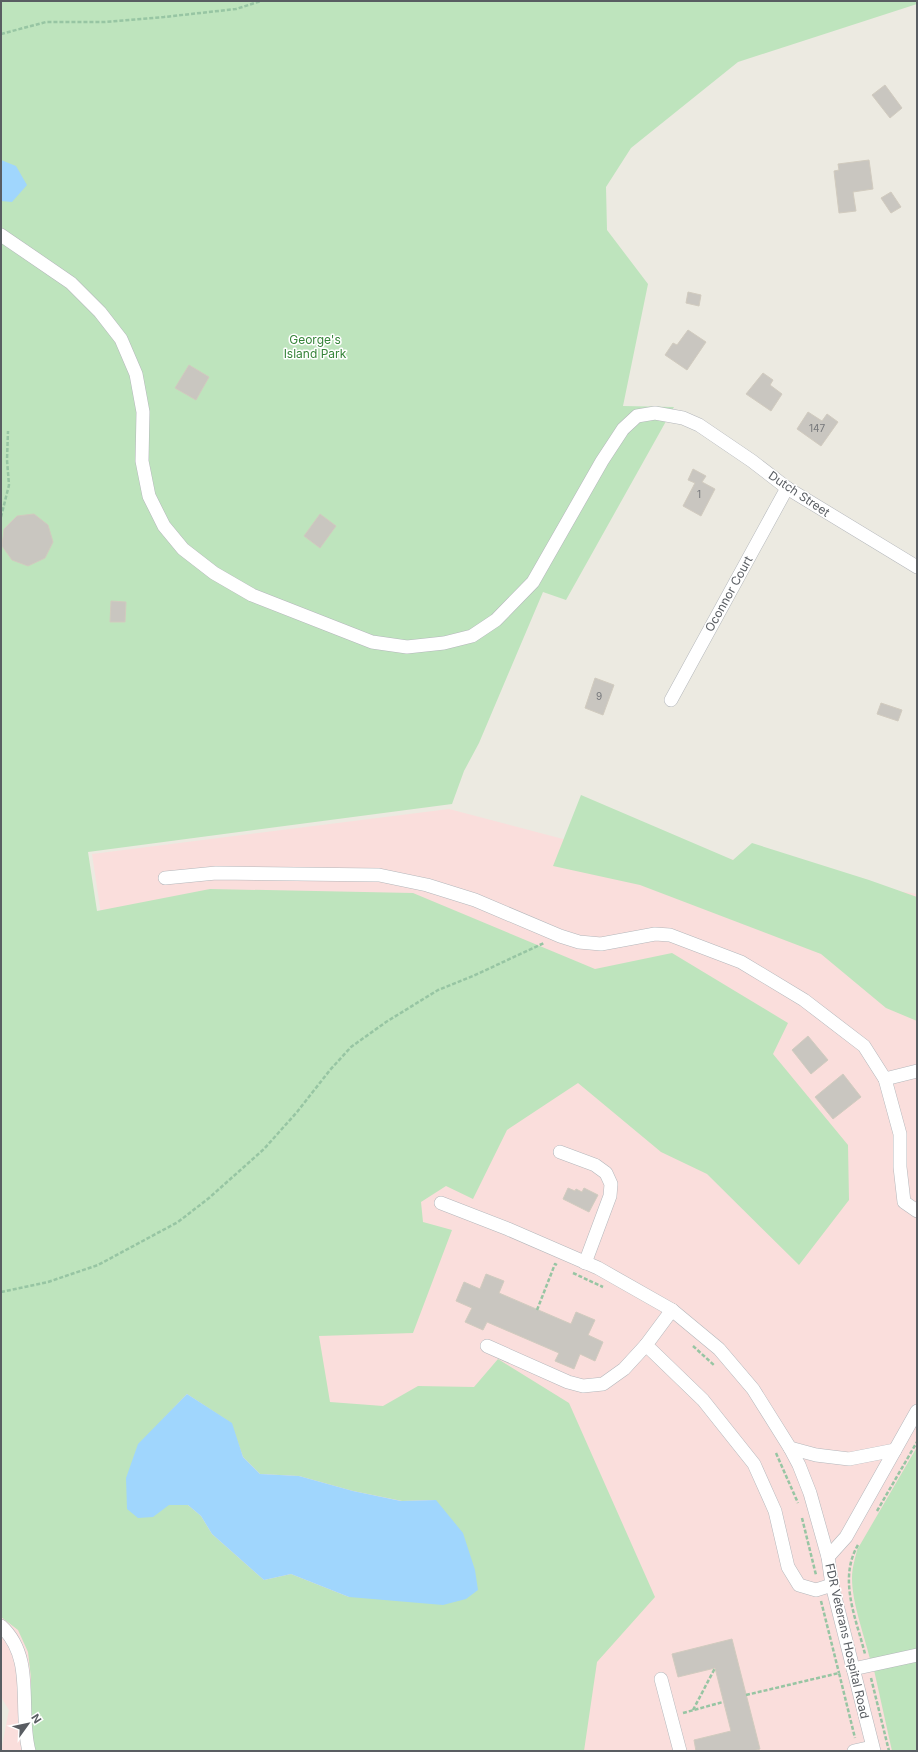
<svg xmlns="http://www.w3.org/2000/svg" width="918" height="1752" viewBox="0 0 918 1752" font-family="Inter,sans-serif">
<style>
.medical{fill:#fadedc}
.green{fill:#bee4bd;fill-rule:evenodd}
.water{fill:#a0d6fd}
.building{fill:#c9c6c0;stroke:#d1cbbf}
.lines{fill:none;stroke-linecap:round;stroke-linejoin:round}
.minor-casing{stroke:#b4b7bb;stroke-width:14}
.path{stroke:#97c5a3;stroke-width:2.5;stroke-dasharray:4 2;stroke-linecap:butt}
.minor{stroke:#fff;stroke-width:13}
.labels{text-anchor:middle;stroke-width:3;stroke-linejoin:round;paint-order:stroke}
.number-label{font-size:10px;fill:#75777a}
.park-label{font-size:12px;fill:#368439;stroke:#fff}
.street-label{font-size:12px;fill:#595d62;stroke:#fff}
</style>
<rect width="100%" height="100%" fill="#eceae1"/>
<path class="medical" d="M 449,809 L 563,839 L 613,836 L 866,886 L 917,894 L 917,1751 L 1,1751 L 9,1710 L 1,1697 L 1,1266 L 147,1221 L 92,854 Z"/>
<g class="green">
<path d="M 1,1 L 917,1 L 917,4 L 738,62 L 631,148 L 606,187 L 607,230 L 648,284 L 623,406 L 674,407 L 566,600 L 543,592 L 479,743 L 464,771 L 452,804 L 88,852 L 97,911 L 210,889 L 413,893 L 595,969 L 672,953 L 788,1023 L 773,1054 L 848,1145 L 849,1200 L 799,1265 L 707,1174 L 661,1152 L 578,1083 L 507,1130 L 473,1199 L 446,1186 L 421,1202 L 423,1222 L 452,1230 L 413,1333 L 319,1336 L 330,1402 L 383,1406 L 418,1386 L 474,1387 L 498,1359 L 569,1403 L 655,1597 L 597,1662 L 584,1751 L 35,1751 L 31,1731 L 31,1678 L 28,1652 L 18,1630 L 1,1617 ZM 187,1394 L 231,1423 L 243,1457 L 260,1474 L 299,1476 L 353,1491 L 402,1501 L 436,1500 L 349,1597 L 291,1574 L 264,1580 L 212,1534 L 201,1516 L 188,1505 L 169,1505 L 164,1418 Z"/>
<path d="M 581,795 L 733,860 L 752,843 L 869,880 L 917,897 L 917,1021 L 886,1008 L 821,954 L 640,885 L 553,866 Z"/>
<path d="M 917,1447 L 917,1651 L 870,1659 C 864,1634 852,1603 852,1578 C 852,1568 855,1559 857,1550 Z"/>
<path d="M 917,1660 L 917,1751 L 892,1751 L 874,1670 Z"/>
</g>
<g class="water">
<path d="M 1,160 L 16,166 L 27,185 L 12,202 L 1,201 Z"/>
<path d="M 187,1394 L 232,1423 L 243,1457 L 260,1474 L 299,1476 L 353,1491 L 401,1501 L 436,1500 L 463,1533 L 475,1570 L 478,1590 L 466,1599 L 443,1605 L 349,1597 L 291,1574 L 264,1580 L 212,1534 L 201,1516 L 188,1505 L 169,1505 L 153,1517 L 138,1518 L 127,1509 L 126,1478 L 138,1444 Z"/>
</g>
<g class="building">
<path d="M 885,85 L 902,108 L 890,118 L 872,95 Z"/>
<path d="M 869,160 L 873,189 L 853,192 L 856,211 L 839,213 L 834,171 L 839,170 L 838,164 Z"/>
<path d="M 891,192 L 901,207 L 891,213 L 881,198 Z"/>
<path d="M 688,292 L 701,295 L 699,306 L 686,303 Z"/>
<path d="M 688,330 L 706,342 L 687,370 L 665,355 L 673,343 L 677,345 Z"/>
<path d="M 189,365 L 209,377 L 196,400 L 175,388 Z"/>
<path d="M 763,373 L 773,380 L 770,385 L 782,394 L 771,411 L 746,394 Z"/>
<path d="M 808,412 L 822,421 L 827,414 L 838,422 L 821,446 L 797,429 Z"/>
<path d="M 693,469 L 706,476 L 702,482 L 715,489 L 701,516 L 683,506 L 695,483 L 688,480 Z"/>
<path d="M 34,514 L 48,525 L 53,542 L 45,558 L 28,566 L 12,560 L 2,546 L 4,529 L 17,516 Z"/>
<path d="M 320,514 L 336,526 L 320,548 L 304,536 Z"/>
<path d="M 111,601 L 126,602 L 125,622 L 110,622 Z"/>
<path d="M 595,678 L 614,685 L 603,715 L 585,708 Z"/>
<path d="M 881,703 L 902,710 L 898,721 L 877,714 Z"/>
<path d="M 808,1036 L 828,1060 L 811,1074 L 792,1050 Z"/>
<path d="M 843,1074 L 861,1097 L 833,1119 L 815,1097 Z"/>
<path d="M 568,1188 L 575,1191 L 576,1189 L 582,1192 L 584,1188 L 598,1195 L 589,1212 L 563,1199 Z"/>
<path d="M 486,1274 L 504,1281 L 499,1293 L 571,1324 L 576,1312 L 595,1320 L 588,1335 L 603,1342 L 595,1361 L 580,1354 L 574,1369 L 555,1361 L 559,1353 L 487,1322 L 483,1330 L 465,1322 L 472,1308 L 456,1301 L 464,1282 L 480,1289 Z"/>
<path d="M 732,1639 L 760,1749 L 753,1751 L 696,1751 L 694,1740 L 731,1731 L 715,1668 L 678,1677 L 672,1654 Z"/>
</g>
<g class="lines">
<g class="minor-casing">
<g id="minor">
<path d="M 1,235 L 71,283 L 100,312 L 121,339 L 136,374 L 143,412 L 142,461 L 149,496 L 164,526 L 183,549 L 214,573 L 252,595 L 372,642 L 407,647 L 444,643 L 472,636 L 496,620 L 533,582 L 602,461 L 623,429 L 637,416 L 655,413 L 683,418 L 699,425 L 752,461 L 787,488 L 917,567"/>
<path d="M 671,700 L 787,488"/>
<path d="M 165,878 L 216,873 L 379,875 L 427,885 L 475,900 L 560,936 L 579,942 L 601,944 L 655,934 L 670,935 L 741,962 L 804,1000 L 864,1046 L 885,1079 L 900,1134 L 900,1167 L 904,1202 L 917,1211"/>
<path d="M 885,1079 L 917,1071"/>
<path d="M 560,1152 L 595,1165 L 606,1173 L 611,1184 L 610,1196 L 585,1263"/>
<path d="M 441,1203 L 508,1229 L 598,1268 L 672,1310 L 719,1349 L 753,1389 L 790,1448 L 799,1465 L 810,1493 L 828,1557 L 832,1585 L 874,1751"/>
<path d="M 672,1310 L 646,1345 L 703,1400 L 754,1464 L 775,1511 L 788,1567 L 799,1585 L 816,1590 L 832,1585"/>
<path d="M 487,1346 L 568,1382 L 583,1386 L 603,1384 L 624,1369 L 646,1345"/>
<path d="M 790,1448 L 816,1455 L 849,1459 L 895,1450"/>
<path d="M 828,1557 L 846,1537 L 917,1411"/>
<path d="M 1,1626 C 36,1658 18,1710 29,1751"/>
<path d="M 853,1669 L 917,1655"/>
<path d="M 661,1679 L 680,1751"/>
<path d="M 854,1751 L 872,1747"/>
</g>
</g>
<g class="path">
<path d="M 1,34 L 46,22 L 104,22 L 164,17 L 236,9 L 261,1"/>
<path d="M 1,517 L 9,485 L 7,460 L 8,431"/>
<path d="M 573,1273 L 603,1287"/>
<path d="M 1,1292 L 48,1282 L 98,1265 L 178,1222 L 209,1198 L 264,1149 L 297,1112 L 330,1070 L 351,1047 L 386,1022 L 438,990 L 473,976 L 544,943"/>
<path d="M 537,1310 L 555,1264 L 557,1265"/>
<path d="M 693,1346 L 715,1366"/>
<path d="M 776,1453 L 798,1503"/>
<path d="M 877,1511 L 917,1442"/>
<path d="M 802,1518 L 816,1575"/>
<path d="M 858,1545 C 838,1579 856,1618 865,1654"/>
<path d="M 821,1601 L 839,1673"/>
<path d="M 871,1678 L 889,1751"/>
<path d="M 746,1695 L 839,1673 L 855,1738"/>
<path d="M 693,1710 L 715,1668"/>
<path d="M 683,1713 L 723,1702"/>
</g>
<use href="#minor" class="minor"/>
</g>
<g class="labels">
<g class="number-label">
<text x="817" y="432">147</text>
<text x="699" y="498">1</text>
<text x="599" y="700">9</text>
</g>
<g class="park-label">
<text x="315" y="344">George's<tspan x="315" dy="14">Island Park</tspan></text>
</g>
<g class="street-label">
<text transform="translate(799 494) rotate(34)" y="4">Dutch Street</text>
<text transform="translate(729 594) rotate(-61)" y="4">Oconnor Court</text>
<text transform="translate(847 1641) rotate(77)" y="4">FDR Veterans Hospital Road</text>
</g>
</g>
<rect width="918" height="1752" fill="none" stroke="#595d62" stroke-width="4"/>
<g transform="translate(28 1724) rotate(57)" stroke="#ffffff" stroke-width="3" paint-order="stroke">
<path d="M0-3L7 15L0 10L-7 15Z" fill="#595d62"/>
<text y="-6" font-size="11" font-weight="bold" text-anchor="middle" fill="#595d62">N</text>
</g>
</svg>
